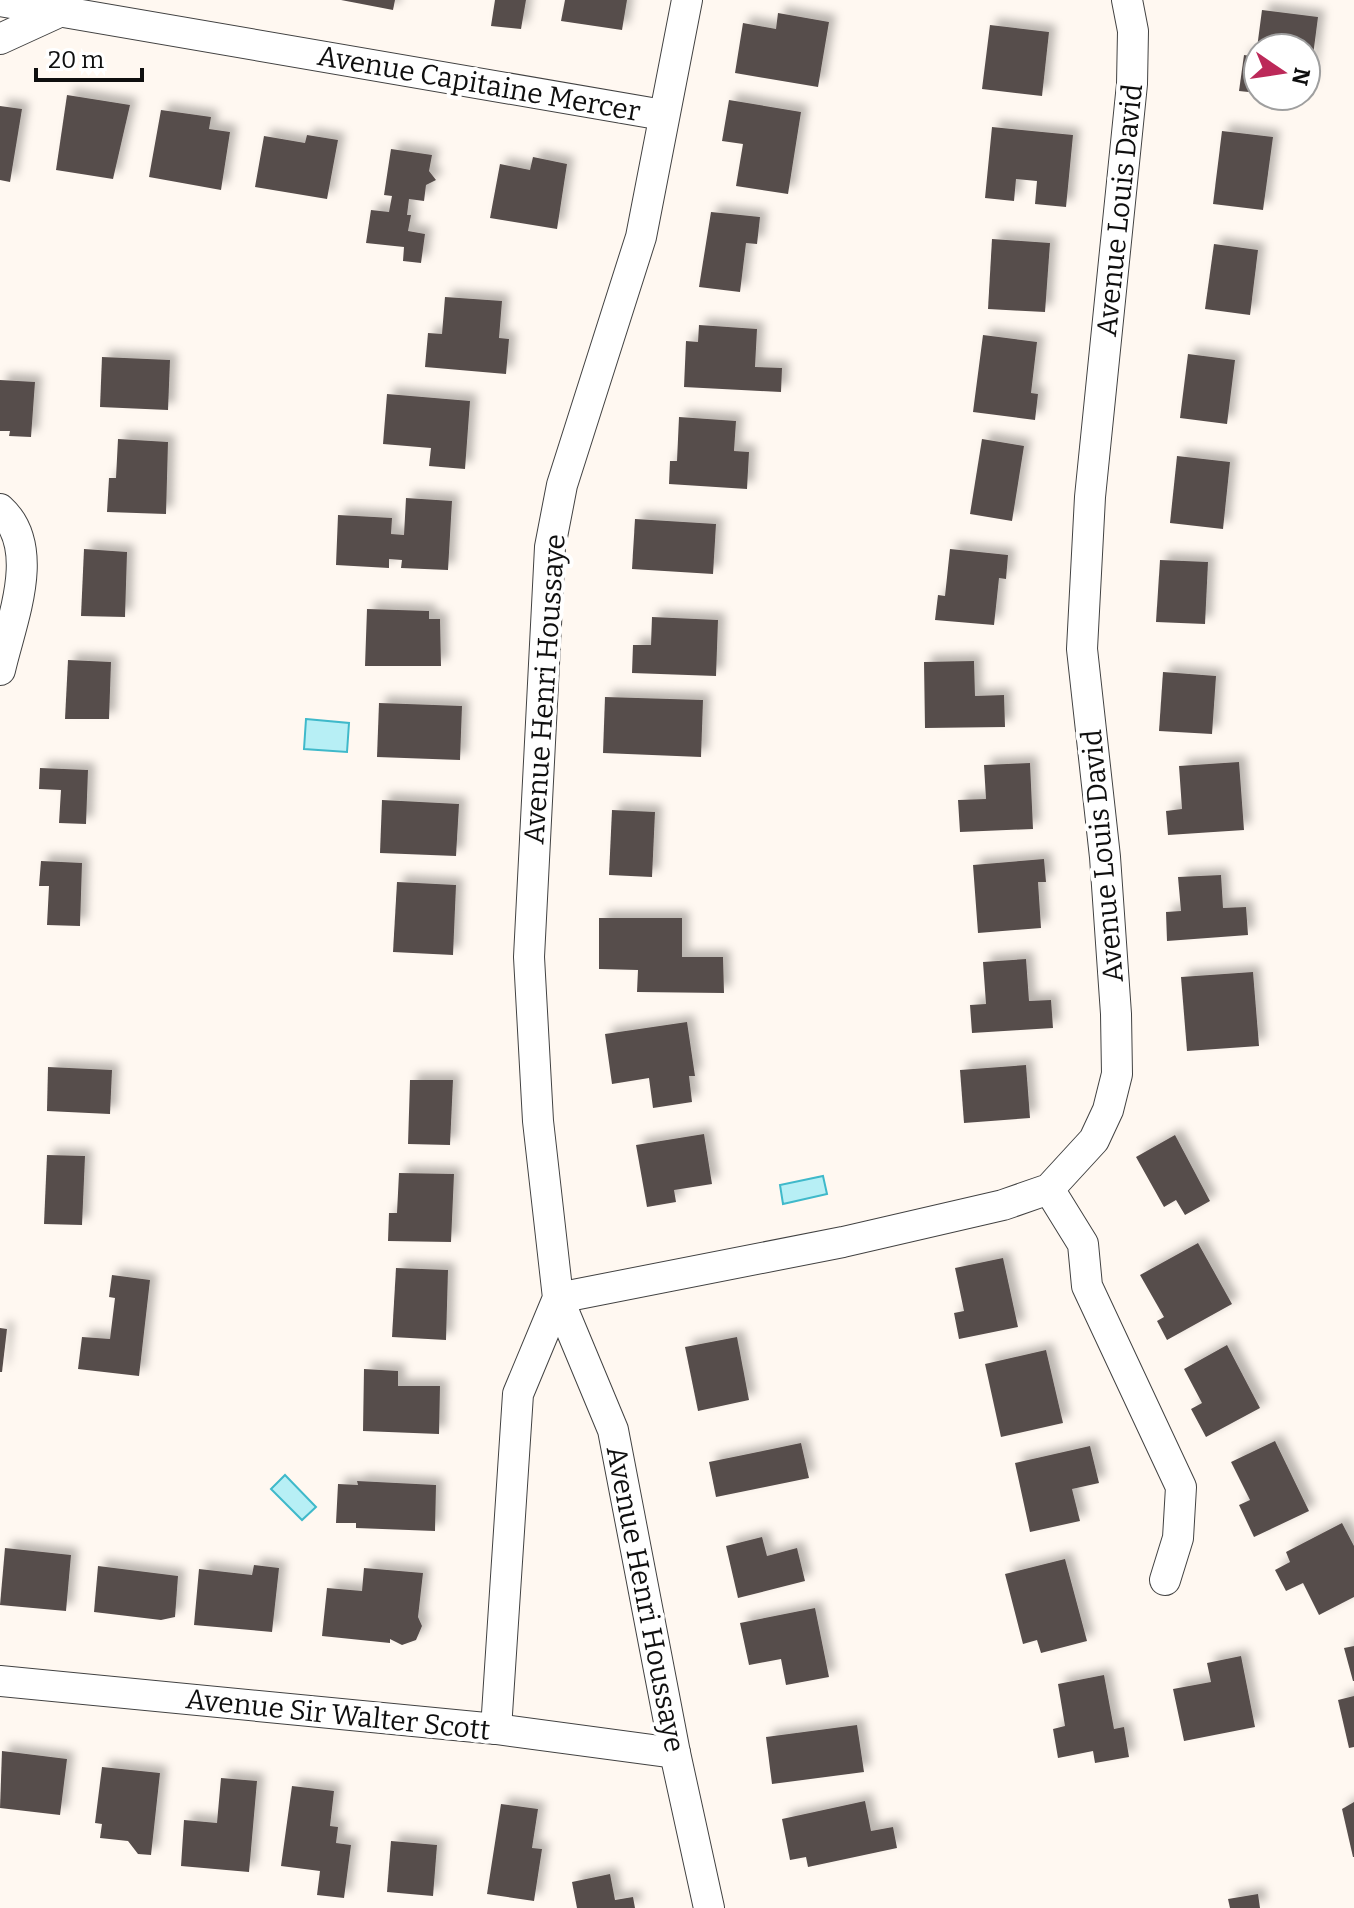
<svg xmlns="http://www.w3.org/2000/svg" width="1354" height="1908" viewBox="0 0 1354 1908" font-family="Bitter,serif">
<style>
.water{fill:#b7eff5;stroke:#3fb9ca;stroke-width:2}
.building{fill:#574d4b;filter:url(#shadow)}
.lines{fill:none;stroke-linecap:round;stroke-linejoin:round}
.street-casing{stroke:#424242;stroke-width:32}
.street{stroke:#fff;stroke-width:30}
.labels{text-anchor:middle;stroke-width:8;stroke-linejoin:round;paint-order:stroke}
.street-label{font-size:28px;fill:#0f0f0f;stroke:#fff}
</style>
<defs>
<filter id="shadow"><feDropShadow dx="7" dy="-7" stdDeviation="4" flood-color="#0004"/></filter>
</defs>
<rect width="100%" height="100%" fill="#fff8f1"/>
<g class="water">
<path d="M 306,719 L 349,723 L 347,752 L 304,749 Z"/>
<path d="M 823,1176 L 827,1194 L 783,1204 L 780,1185 Z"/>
<path d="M 285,1475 L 316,1507 L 302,1520 L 271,1489 Z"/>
</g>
<g class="building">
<path d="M 341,0 L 395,0 L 393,10 Z"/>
<path d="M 495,0 L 526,0 L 521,29 L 491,26 Z"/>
<path d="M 565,0 L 627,0 L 622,30 L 561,21 Z"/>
<path d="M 1262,10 L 1318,17 L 1308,94 L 1306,48 L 1257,48 Z"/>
<path d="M 778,13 L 829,22 L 818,87 L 735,73 L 743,23 L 776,29 Z"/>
<path d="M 990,25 L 1049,32 L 1042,96 L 982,89 Z"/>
<path d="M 1244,55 L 1258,57 L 1258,93 L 1239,91 Z"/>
<path d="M 67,95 L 130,105 L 113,179 L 56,170 Z"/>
<path d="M 729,100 L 801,112 L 788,194 L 736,186 L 743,144 L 722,141 Z"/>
<path d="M 0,106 L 22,109 L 10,182 L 0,180 Z"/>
<path d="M 161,110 L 211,117 L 209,129 L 230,132 L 221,190 L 149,177 Z"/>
<path d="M 992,127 L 1073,135 L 1066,207 L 1035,204 L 1037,181 L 1016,179 L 1014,201 L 985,198 Z"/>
<path d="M 1222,131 L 1273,137 L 1263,210 L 1213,204 Z"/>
<path d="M 307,135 L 338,140 L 327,199 L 255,187 L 264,136 L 305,143 Z"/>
<path d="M 391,149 L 432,155 L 429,171 L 436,180 L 426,185 L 424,201 L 409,199 L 407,215 L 411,215 L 408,231 L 425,234 L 421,263 L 403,261 L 404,247 L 366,243 L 371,210 L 389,212 L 392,196 L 384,195 Z"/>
<path d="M 533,157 L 567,164 L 557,229 L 490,218 L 500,164 L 530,170 Z"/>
<path d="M 711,212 L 760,217 L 757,244 L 746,243 L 740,292 L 699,287 Z"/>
<path d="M 992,239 L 1050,243 L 1045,312 L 988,309 Z"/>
<path d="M 1214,244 L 1258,250 L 1250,315 L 1205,309 Z"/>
<path d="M 445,297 L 502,301 L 499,338 L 509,339 L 506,374 L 425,367 L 428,333 L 442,334 Z"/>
<path d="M 699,325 L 757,329 L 755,367 L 782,368 L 781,392 L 684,387 L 686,341 L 698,342 Z"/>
<path d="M 983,335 L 1037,342 L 1031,393 L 1038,394 L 1035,420 L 973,412 Z"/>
<path d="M 1188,354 L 1235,360 L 1227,424 L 1180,418 Z"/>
<path d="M 102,357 L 170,360 L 168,410 L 100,407 Z"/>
<path d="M 0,380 L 35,382 L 31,437 L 9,436 L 10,431 L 0,431 Z"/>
<path d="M 387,394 L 470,401 L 465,469 L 429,466 L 431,448 L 383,444 Z"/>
<path d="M 679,417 L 736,421 L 734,451 L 749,452 L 747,489 L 669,484 L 670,461 L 677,461 Z"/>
<path d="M 118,439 L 168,442 L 166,514 L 107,512 L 109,478 L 116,478 Z"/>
<path d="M 982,439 L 1024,446 L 1012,521 L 970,514 Z"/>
<path d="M 1177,456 L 1230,462 L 1223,529 L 1170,523 Z"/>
<path d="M 406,498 L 452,501 L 448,570 L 401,568 L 402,560 L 389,559 L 389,568 L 336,565 L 338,515 L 392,518 L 391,534 L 404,535 Z"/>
<path d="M 635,519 L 716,524 L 713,574 L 632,569 Z"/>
<path d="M 84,549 L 127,552 L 125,617 L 81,616 Z"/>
<path d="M 950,549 L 1008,555 L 1006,579 L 999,578 L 994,625 L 935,620 L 938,595 L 945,596 Z"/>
<path d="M 1160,560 L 1208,562 L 1205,624 L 1156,622 Z"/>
<path d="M 367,609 L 429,611 L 429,619 L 440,619 L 441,666 L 365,666 Z"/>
<path d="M 652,617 L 718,620 L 716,676 L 632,673 L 633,645 L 651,645 Z"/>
<path d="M 68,660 L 111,662 L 109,719 L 65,719 Z"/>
<path d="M 974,661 L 975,696 L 1004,695 L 1005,727 L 925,728 L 924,662 Z"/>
<path d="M 1163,672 L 1216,676 L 1212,734 L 1159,731 Z"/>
<path d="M 605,697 L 703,700 L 701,757 L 603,753 Z"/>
<path d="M 379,703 L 462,706 L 460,760 L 377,757 Z"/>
<path d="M 1239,762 L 1244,830 L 1168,835 L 1166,811 L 1182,809 L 1179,766 Z"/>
<path d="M 1030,763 L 1033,829 L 960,832 L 958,800 L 986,799 L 984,765 Z"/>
<path d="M 40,768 L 88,770 L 86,824 L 59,823 L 61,790 L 39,789 Z"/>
<path d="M 382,800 L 459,804 L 456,856 L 380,853 Z"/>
<path d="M 612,810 L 655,812 L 652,877 L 609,875 Z"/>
<path d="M 1044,859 L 1046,882 L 1038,882 L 1041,928 L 978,933 L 973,865 Z"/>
<path d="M 41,861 L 82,863 L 80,926 L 47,925 L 49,886 L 39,886 Z"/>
<path d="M 1221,875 L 1223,908 L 1246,907 L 1248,935 L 1167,941 L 1166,912 L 1181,911 L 1178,877 Z"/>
<path d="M 397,882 L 456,885 L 453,955 L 393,952 Z"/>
<path d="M 599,918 L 682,918 L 682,957 L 723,957 L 724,993 L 637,992 L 638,970 L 599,969 Z"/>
<path d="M 1026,959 L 1029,1001 L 1051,1000 L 1053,1028 L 972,1033 L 970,1005 L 986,1004 L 983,962 Z"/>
<path d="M 1253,972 L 1259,1046 L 1187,1051 L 1181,977 Z"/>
<path d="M 687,1022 L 695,1076 L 689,1076 L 692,1102 L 653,1108 L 649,1078 L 612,1084 L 605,1034 Z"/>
<path d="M 1026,1065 L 1030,1118 L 964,1123 L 960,1070 Z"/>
<path d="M 48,1067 L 112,1070 L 110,1114 L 47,1111 Z"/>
<path d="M 410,1080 L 453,1080 L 450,1145 L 408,1144 Z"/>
<path d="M 704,1134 L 712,1184 L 674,1190 L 676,1202 L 647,1207 L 636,1145 Z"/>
<path d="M 1175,1135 L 1210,1201 L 1185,1215 L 1176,1200 L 1164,1207 L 1136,1157 Z"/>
<path d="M 47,1155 L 85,1156 L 82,1225 L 44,1224 Z"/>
<path d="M 399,1173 L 454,1174 L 451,1242 L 388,1241 L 389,1213 L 397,1213 Z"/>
<path d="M 1198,1243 L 1232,1304 L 1167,1340 L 1157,1321 L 1164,1317 L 1140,1275 Z"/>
<path d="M 1003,1258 L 1018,1327 L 959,1339 L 954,1313 L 964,1311 L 955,1268 Z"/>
<path d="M 396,1268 L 448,1270 L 446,1340 L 392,1337 Z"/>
<path d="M 112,1275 L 150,1280 L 139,1376 L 78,1369 L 82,1337 L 110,1339 L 115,1298 L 109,1297 Z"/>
<path d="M 0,1328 L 7,1329 L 2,1372 L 0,1372 Z"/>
<path d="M 737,1337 L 749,1400 L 698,1411 L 685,1347 Z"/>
<path d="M 1227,1345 L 1260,1408 L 1206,1437 L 1191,1409 L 1202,1403 L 1184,1369 Z"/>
<path d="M 1046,1350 L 1063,1423 L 1001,1437 L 985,1364 Z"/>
<path d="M 364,1369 L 398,1371 L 398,1386 L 440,1386 L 439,1434 L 363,1431 Z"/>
<path d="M 1275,1441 L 1309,1511 L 1254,1537 L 1239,1505 L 1250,1500 L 1231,1462 Z"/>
<path d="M 801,1443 L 809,1478 L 716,1497 L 709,1462 Z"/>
<path d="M 1090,1446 L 1099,1483 L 1072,1489 L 1080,1521 L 1030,1532 L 1015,1463 Z"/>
<path d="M 357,1481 L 436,1485 L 435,1531 L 356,1528 L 356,1523 L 336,1523 L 338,1484 L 358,1485 Z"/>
<path d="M 1342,1523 L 1354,1546 L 1354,1597 L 1319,1615 L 1303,1583 L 1286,1591 L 1275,1570 L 1290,1562 L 1286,1552 Z"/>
<path d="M 762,1537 L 767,1556 L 797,1548 L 805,1581 L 738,1598 L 726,1546 Z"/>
<path d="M 5,1548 L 71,1555 L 66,1611 L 0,1605 Z"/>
<path d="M 1065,1559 L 1087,1641 L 1041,1653 L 1037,1640 L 1023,1644 L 1005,1574 Z"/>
<path d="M 254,1565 L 279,1568 L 272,1632 L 194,1625 L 199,1569 L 252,1575 Z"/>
<path d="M 98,1566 L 178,1576 L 175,1617 L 161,1620 L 94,1612 Z"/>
<path d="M 364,1568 L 423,1573 L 418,1617 L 422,1626 L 416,1640 L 402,1645 L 390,1639 L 390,1643 L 322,1636 L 327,1588 L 362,1591 Z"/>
<path d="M 815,1608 L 829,1677 L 786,1685 L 781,1659 L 749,1665 L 740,1623 Z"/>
<path d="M 1354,1646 L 1354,1681 L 1353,1681 L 1344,1648 Z"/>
<path d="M 1241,1656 L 1255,1727 L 1184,1741 L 1173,1689 L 1211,1682 L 1207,1663 Z"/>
<path d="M 1104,1675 L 1114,1729 L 1124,1727 L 1129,1757 L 1095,1763 L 1093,1751 L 1058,1758 L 1053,1729 L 1065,1726 L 1058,1684 Z"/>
<path d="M 1354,1696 L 1354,1747 L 1349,1748 L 1338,1700 Z"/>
<path d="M 857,1725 L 864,1772 L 772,1784 L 766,1737 Z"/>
<path d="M 2,1751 L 67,1759 L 60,1815 L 0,1808 Z"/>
<path d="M 102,1767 L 160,1773 L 151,1855 L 138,1854 L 128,1841 L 100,1838 L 102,1824 L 95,1823 Z"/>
<path d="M 221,1778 L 257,1781 L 249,1872 L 181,1866 L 184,1820 L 217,1823 Z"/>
<path d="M 292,1786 L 334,1791 L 330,1826 L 338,1827 L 336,1843 L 351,1845 L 344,1898 L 317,1895 L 320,1871 L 281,1866 Z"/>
<path d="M 865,1801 L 871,1831 L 893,1827 L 897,1848 L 808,1867 L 806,1857 L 790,1860 L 782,1819 Z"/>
<path d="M 1354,1802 L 1354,1857 L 1353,1857 L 1342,1809 Z"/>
<path d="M 501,1804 L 538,1809 L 532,1848 L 542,1849 L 534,1901 L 487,1894 Z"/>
<path d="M 391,1841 L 437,1845 L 433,1896 L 387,1892 Z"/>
<path d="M 610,1874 L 615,1900 L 633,1897 L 635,1908 L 577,1908 L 572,1882 Z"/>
<path d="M 1258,1894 L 1260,1908 L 1230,1908 L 1228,1899 Z"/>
</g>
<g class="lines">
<g class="street-casing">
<g id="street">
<path d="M 0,1 L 663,115"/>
<path d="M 0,39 L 59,12"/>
<path d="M 0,509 C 43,548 11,621 0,670"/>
<path d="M 1049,1189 L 1083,1244 L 1087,1286 L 1181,1487 L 1178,1538 L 1165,1580"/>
<path d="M 0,1681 L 496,1729 L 675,1753"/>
<path d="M 496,1729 L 518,1394 L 558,1298 L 538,1121 L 529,957 L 550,547 L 562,485 L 641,237 L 687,0"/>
<path d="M 709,1908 L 675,1753 L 613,1430 L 558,1298 L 843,1242 L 1003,1205 L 1049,1189 L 1094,1140 L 1108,1110 L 1117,1074 L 1116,1014 L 1105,857 L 1082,649 L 1090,497 L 1132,84 L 1133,31 L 1127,0"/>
</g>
</g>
<use href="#street" class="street"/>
</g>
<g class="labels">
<g class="street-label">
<text transform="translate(479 83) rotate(10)" y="10">Avenue Capitaine Mercer</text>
<text transform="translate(1119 210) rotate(-84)" y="10">Avenue Louis David</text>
<text transform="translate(544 689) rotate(-86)" y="10">Avenue Henri Houssaye</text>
<text transform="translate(1102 856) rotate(-95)" y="10">Avenue Louis David</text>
<text transform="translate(646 1599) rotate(79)" y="10">Avenue Henri Houssaye</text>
<text transform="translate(338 1714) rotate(6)" y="10">Avenue Sir Walter Scott</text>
</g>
</g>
<g transform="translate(1282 72) rotate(103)"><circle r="38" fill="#ffffff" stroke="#9f9f9f" stroke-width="2"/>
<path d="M0-6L14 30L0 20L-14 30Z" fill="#bc2959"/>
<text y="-12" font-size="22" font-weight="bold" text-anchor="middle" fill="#0f0f0f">N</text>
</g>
<path d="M36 68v12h106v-12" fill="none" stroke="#0f0f0f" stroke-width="4"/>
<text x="48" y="68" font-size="24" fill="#0f0f0f" stroke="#ffffff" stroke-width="6" paint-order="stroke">20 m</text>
</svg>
